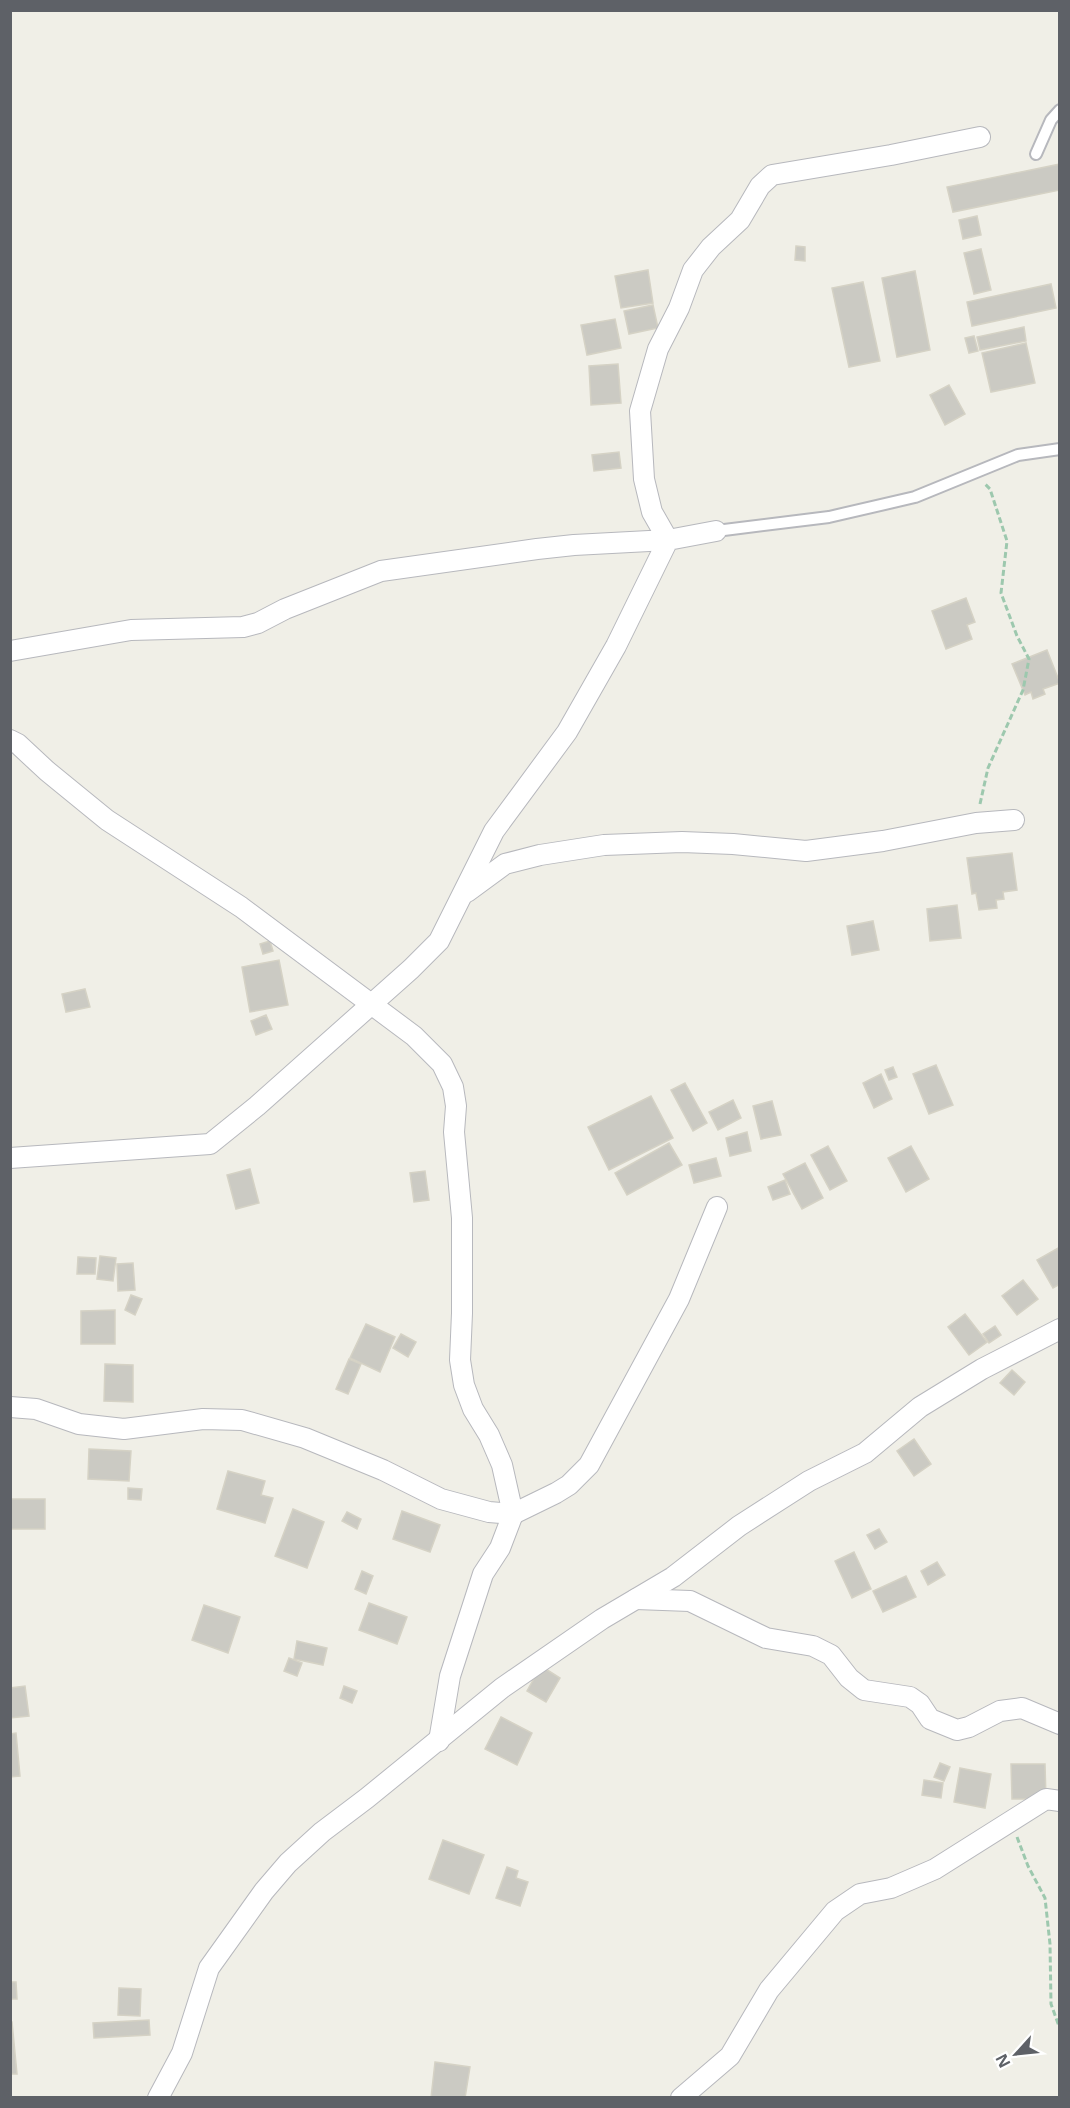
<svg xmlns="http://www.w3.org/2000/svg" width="1070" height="2108" viewBox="0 0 1070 2108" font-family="'Open Sans',sans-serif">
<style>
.building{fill:#cbcac3;stroke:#d5d2c5;stroke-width:1.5}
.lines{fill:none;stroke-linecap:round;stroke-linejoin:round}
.lane-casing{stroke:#b7b8bd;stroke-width:14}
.street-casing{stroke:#b7b8bd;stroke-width:22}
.path{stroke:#9dc8ae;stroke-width:3;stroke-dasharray:6 3;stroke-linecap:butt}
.lane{stroke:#fff;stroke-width:10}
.street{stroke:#fff;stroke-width:20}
</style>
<rect width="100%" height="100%" fill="#f0efe7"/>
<g class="building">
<path d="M 1060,164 L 1060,190 L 953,212 L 947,187 Z"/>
<path d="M 977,216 L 981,235 L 963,239 L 959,220 Z"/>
<path d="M 796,246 L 805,247 L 805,261 L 795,260 Z"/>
<path d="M 981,249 L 991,290 L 974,294 L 964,253 Z"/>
<path d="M 648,270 L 653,303 L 621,308 L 615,276 Z"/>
<path d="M 915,271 L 930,350 L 897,357 L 882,278 Z"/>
<path d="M 863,282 L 880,361 L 849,367 L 832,288 Z"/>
<path d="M 1051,284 L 1056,308 L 972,326 L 967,302 Z"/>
<path d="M 653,305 L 658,328 L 629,334 L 624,311 Z"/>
<path d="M 615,319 L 621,348 L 587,355 L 581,325 Z"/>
<path d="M 1024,327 L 1026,341 L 980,350 L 977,337 Z"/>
<path d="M 974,336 L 978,351 L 969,353 L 965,338 Z"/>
<path d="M 1026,343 L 1035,383 L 991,392 L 982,353 Z"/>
<path d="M 618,364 L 621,403 L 591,405 L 589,366 Z"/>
<path d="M 949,385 L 965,414 L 945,425 L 930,395 Z"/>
<path d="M 619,452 L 621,468 L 594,471 L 592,455 Z"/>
<path d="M 966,598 L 975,622 L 967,625 L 972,639 L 946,649 L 932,611 Z"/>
<path d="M 1047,650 L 1060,683 L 1043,689 L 1045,694 L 1033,699 L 1031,692 L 1025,695 L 1012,664 Z"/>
<path d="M 1012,853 L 1017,890 L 1003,892 L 1004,899 L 996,900 L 997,908 L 979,910 L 976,893 L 972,894 L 967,858 Z"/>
<path d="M 957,905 L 961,938 L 930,941 L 927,909 Z"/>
<path d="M 873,921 L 879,950 L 852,955 L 847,926 Z"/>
<path d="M 270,941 L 273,951 L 263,954 L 260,944 Z"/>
<path d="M 279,960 L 288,1005 L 250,1012 L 242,967 Z"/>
<path d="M 85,989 L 90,1007 L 66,1012 L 62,994 Z"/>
<path d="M 266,1015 L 272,1029 L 256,1035 L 251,1021 Z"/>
<path d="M 936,1065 L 953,1105 L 929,1114 L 913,1074 Z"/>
<path d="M 893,1067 L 897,1077 L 889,1080 L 885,1070 Z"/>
<path d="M 881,1074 L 892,1099 L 874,1108 L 863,1083 Z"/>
<path d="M 685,1083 L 707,1123 L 693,1131 L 671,1090 Z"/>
<path d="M 651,1096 L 673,1138 L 609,1170 L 588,1127 Z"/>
<path d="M 733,1100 L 741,1118 L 718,1130 L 709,1112 Z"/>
<path d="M 772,1101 L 781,1135 L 761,1139 L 753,1106 Z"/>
<path d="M 747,1132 L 751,1151 L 730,1156 L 726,1138 Z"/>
<path d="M 669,1143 L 682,1165 L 627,1195 L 615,1173 Z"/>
<path d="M 828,1146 L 847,1181 L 830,1190 L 811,1155 Z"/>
<path d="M 911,1146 L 929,1179 L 906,1192 L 888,1158 Z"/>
<path d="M 716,1158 L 721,1176 L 694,1183 L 689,1165 Z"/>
<path d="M 805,1163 L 823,1198 L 802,1209 L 783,1174 Z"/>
<path d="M 250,1169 L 259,1203 L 236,1209 L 227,1175 Z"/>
<path d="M 425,1171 L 429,1200 L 414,1202 L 410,1173 Z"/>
<path d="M 785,1180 L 790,1194 L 773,1200 L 768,1187 Z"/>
<path d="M 1060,1247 L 1060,1284 L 1053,1288 L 1037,1260 Z"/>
<path d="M 100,1256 L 116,1258 L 113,1281 L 97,1279 Z"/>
<path d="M 78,1257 L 96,1258 L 95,1274 L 77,1274 Z"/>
<path d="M 133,1263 L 135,1290 L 118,1291 L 117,1264 Z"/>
<path d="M 1023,1280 L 1038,1299 L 1017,1315 L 1002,1296 Z"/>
<path d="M 131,1295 L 142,1299 L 135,1315 L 125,1310 Z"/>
<path d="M 115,1310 L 115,1344 L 81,1344 L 81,1311 Z"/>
<path d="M 965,1314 L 987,1342 L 969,1355 L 948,1327 Z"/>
<path d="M 366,1324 L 395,1337 L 380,1372 L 350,1358 Z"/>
<path d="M 995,1326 L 1001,1335 L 989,1343 L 983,1334 Z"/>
<path d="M 401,1334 L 416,1342 L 408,1357 L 393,1348 Z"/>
<path d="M 349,1359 L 361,1364 L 348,1394 L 336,1389 Z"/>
<path d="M 105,1364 L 133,1365 L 133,1402 L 104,1401 Z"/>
<path d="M 1012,1370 L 1025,1382 L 1014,1395 L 1000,1383 Z"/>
<path d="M 914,1439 L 931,1464 L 914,1476 L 897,1451 Z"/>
<path d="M 89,1449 L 131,1451 L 129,1481 L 88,1479 Z"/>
<path d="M 228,1471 L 265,1481 L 261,1495 L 273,1498 L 265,1523 L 217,1509 Z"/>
<path d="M 128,1488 L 142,1489 L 141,1500 L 128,1499 Z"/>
<rect x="10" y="1499" width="35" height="30"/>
<path d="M 293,1509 L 324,1522 L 307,1568 L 275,1556 Z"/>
<path d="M 402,1511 L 440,1525 L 430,1552 L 393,1539 Z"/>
<path d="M 347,1512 L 361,1519 L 357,1529 L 342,1521 Z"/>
<path d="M 879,1529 L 887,1542 L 875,1549 L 867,1535 Z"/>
<path d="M 854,1552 L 871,1589 L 852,1598 L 835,1561 Z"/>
<path d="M 937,1562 L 945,1575 L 928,1585 L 921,1571 Z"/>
<path d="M 362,1571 L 373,1576 L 366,1594 L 355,1589 Z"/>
<path d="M 906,1576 L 916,1597 L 883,1612 L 873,1591 Z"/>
<path d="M 369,1603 L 407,1617 L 397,1644 L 359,1630 Z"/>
<path d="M 204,1605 L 240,1617 L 228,1653 L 192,1640 Z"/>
<path d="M 297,1641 L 327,1648 L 323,1665 L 294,1659 Z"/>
<path d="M 289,1658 L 302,1663 L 297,1676 L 284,1671 Z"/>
<path d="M 541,1666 L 560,1678 L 546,1702 L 527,1691 Z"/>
<path d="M 25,1686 L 29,1716 L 10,1718 L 10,1688 Z"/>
<path d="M 344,1686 L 357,1691 L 352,1703 L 340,1698 Z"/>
<path d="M 501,1717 L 532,1733 L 517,1765 L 485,1749 Z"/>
<path d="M 16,1733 L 20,1776 L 10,1777 L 10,1734 Z"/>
<path d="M 940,1763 L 950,1767 L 944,1781 L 934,1777 Z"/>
<path d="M 1011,1764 L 1045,1764 L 1046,1799 L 1012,1799 Z"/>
<path d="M 960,1768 L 991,1774 L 985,1808 L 954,1802 Z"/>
<path d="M 924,1780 L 943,1783 L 941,1798 L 922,1795 Z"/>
<path d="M 443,1840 L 484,1855 L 469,1894 L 429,1879 Z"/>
<path d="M 507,1867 L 518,1871 L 516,1878 L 528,1882 L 520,1906 L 496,1898 Z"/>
<path d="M 10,1982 L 16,1982 L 17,1999 L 10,1999 Z"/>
<path d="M 119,1988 L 141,1989 L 140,2016 L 118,2015 Z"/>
<path d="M 149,2020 L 150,2035 L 94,2038 L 93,2023 Z"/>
<path d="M 10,2022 L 12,2022 L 17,2074 L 10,2074 Z"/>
<path d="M 435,2062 L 470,2067 L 465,2098 L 431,2098 Z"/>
</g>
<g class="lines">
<g class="lane-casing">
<g id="lane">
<path d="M 1036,154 L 1051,120 L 1060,110"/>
<path d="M 716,531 L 829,517 L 915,497 L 1018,455 L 1060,449"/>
</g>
</g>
<g class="street-casing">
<g id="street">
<path d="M 10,651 L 131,630 L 243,627 L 258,623 L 285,609 L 381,571 L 537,549 L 574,545 L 668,540 L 652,512 L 644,479 L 640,411 L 658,349 L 679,308 L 693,270 L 711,247 L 740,220 L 760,186 L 772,175 L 891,155 L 980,137"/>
<path d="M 10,740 L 18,744 L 47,771 L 107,820 L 241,907 L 414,1036 L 442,1064 L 453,1087 L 456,1106 L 454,1132 L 462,1218 L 462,1313 L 460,1360 L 464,1385 L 473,1409 L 489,1435 L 502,1465 L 513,1514 L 500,1548 L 483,1574 L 450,1676 L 439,1741"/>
<path d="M 467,892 L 505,864 L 540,855 L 604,845 L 682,842 L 733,844 L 806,851 L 883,841 L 976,823 L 1014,820"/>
<path d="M 10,1158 L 210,1144 L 257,1106 L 411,969 L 439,941 L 494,831 L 567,732 L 616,646 L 668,540 L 716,531"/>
<path d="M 10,1407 L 36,1409 L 79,1424 L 124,1429 L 203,1419 L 242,1420 L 305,1438 L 383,1470 L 441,1499 L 489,1512 L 513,1514 L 556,1493 L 569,1485 L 589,1465 L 679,1299 L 717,1207"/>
<path d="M 636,1599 L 690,1601 L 766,1638 L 813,1646 L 831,1655 L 849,1678 L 864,1690 L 910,1697 L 920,1704 L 930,1719 L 957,1730 L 969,1727 L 1000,1711 L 1022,1708 L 1060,1724"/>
<path d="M 158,2098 L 182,2053 L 209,1968 L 264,1891 L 288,1863 L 322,1832 L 367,1798 L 502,1688 L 602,1619 L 673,1577 L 739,1526 L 809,1481 L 865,1453 L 920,1407 L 982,1369 L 1060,1329"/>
<path d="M 681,2098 L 730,2056 L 769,1990 L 835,1911 L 860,1894 L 891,1888 L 935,1869 L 1046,1799 L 1060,1801"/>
</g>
</g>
<g class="path">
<path d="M 980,804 L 988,768 L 1023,690 L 1029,659 L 1017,636 L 1001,593 L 1007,541 L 990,489 L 984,483"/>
<path d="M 1017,1837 L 1028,1866 L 1045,1898 L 1050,1944 L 1051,2004 L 1060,2029"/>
</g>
<use href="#lane" class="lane"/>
<use href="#street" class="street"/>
</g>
<rect width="1070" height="2108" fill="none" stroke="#5e6167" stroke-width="24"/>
<g transform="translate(1016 2054) rotate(243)" stroke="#ffffff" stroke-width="4.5" paint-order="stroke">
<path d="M0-4.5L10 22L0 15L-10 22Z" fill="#5e6167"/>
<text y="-9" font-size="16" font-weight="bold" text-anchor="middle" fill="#5e6167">N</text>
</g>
</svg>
